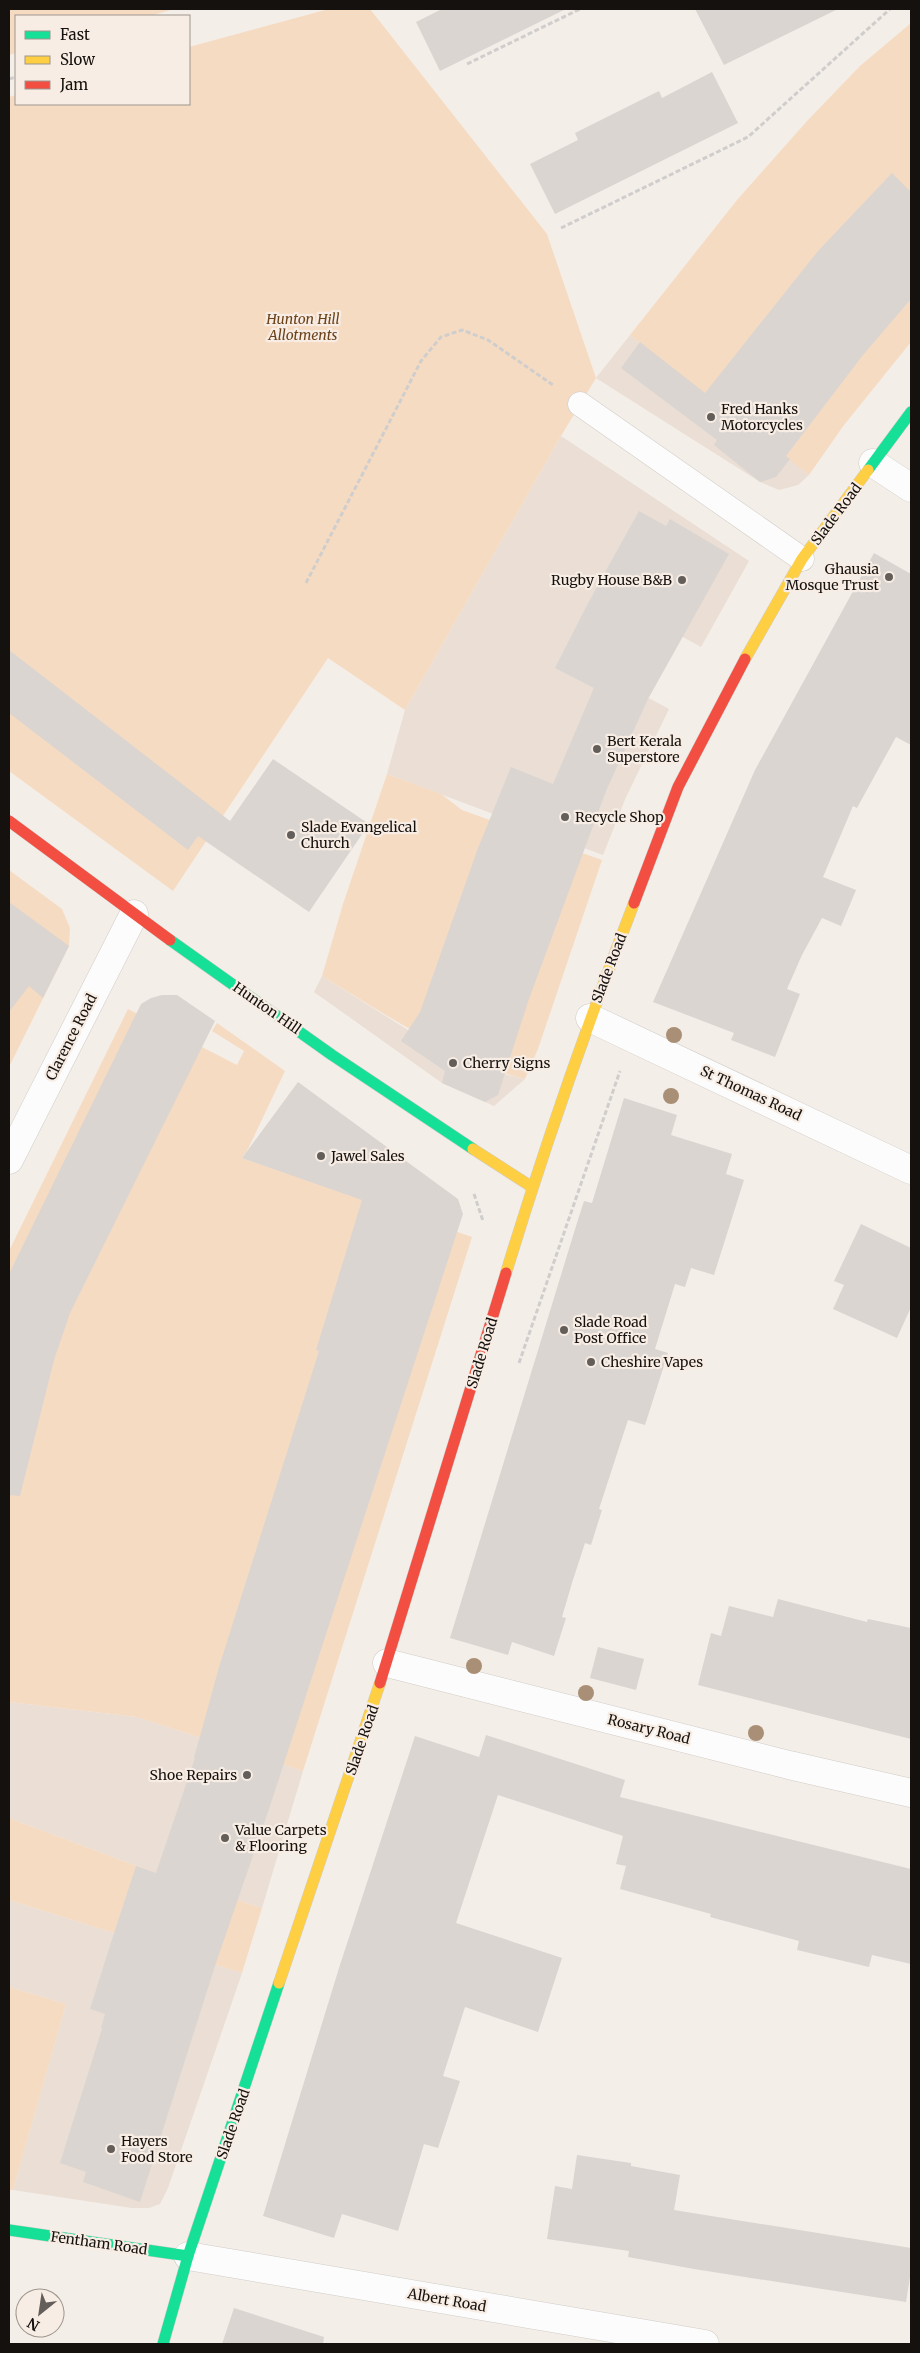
<svg xmlns="http://www.w3.org/2000/svg" width="920" height="2353" viewBox="0 0 920 2353" font-family="Merriweather,serif">
<style>
.built{fill:#eaded5}
.green{fill:#f6dbc3}
.building{fill:#dad5d1}
.lines{fill:none;stroke-linecap:round;stroke-linejoin:round}
.lane-casing{stroke:#d0ccc7;stroke-width:25}
.street-casing{stroke:#d0ccc7;stroke-width:29}
.fast-casing{stroke:#d0ccc7;stroke-width:12}
.slow-casing{stroke:#d0ccc7;stroke-width:12}
.jam-casing{stroke:#d0ccc7;stroke-width:12}
.path{stroke:#d0cecc;stroke-width:3;stroke-dasharray:5 2.5;stroke-linecap:butt}
.lane{stroke:#fdfcfc;stroke-width:24}
.street{stroke:#fdfcfc;stroke-width:28}
.fast{stroke:#16e098;stroke-width:11}
.slow{stroke:#ffcf43;stroke-width:11}
.jam{stroke:#f24e42;stroke-width:11}
.tree{fill:#a98f76}
.poi-dot{fill:#635e5a;stroke:#f8ede4;stroke-width:2}
.labels{text-anchor:middle;stroke-width:4.5;stroke-linejoin:round;paint-order:stroke}
.park-label{font-size:14px;font-style:italic;fill:#6c4219;stroke:#f8ede4}
.poi-label{font-size:14px;fill:#15110e;stroke:#f8ede4;text-anchor:start}
.street-label{font-size:14px;fill:#15110e;stroke:#f8ede4}
</style>
<rect width="100%" height="100%" fill="#f4eee8"/>
<g class="built">
<path d="M 630,335 L 790,459 L 809,475 L 798,485 L 779,490 L 760,482 L 596,378 Z"/>
<path d="M 561,436 L 749,561 L 701,647 L 596,589 L 588,603 L 564,652 L 669,709 L 626,797 L 603,855 L 387,774 L 405,710 Z"/>
<path d="M 322,976 L 408,1030 L 504,1074 L 525,1079 L 494,1106 L 442,1083 L 314,992 Z"/>
<path d="M 9,1702 L 137,1717 L 303,1771 L 262,1908 L 158,1874 L 9,1818 Z"/>
<path d="M 9,1900 L 242,1973 L 168,2188 L 160,2204 L 149,2208 L 132,2208 L 13,2190 L 66,2004 L 9,1987 Z"/>
</g>
<g class="green">
<path d="M 9,9 L 174,9 L 150,16 L 16,16 L 16,53 L 9,55 Z"/>
<path d="M 329,9 L 370,9 L 547,234 L 596,378 L 561,436 L 405,710 L 328,658 L 173,891 L 9,771 L 9,97 L 16,95 L 16,104 L 189,104 L 189,47 Z"/>
<path d="M 911,23 L 911,342 L 844,425 L 809,475 L 630,335 L 737,200 L 808,120 L 860,66 Z"/>
<path d="M 387,774 L 441,794 L 462,810 L 602,860 L 538,1049 L 525,1079 C 454,1061 385,1014 322,976 L 343,904 Z"/>
<path d="M 9,870 L 62,909 L 70,928 L 69,946 L 9,1067 Z"/>
<path d="M 128,1009 L 237,1065 L 244,1051 L 212,1031 L 217,1023 L 285,1071 L 248,1149 L 242,1158 L 472,1237 L 303,1771 L 137,1717 L 9,1702 L 9,1251 Z"/>
<path d="M 9,1818 L 158,1874 L 262,1908 L 242,1973 L 9,1900 Z"/>
<path d="M 9,1987 L 66,2004 L 13,2190 L 9,2190 Z"/>
</g>
<g class="building">
<path d="M 442,9 L 566,9 L 440,71 L 416,22 Z"/>
<path d="M 695,9 L 838,9 L 724,65 Z"/>
<path d="M 712,72 L 738,123 L 555,214 L 530,164 L 578,140 L 575,133 L 659,91 L 662,98 Z"/>
<path d="M 892,173 L 911,192 L 911,299 L 863,355 L 786,456 L 790,459 L 776,477 L 760,482 L 714,445 L 717,440 L 621,368 L 640,342 L 705,393 L 818,251 Z"/>
<path d="M 639,511 L 666,526 L 670,519 L 729,554 L 648,699 L 606,791 L 529,999 L 498,1095 L 485,1102 L 442,1083 L 445,1071 L 401,1041 L 420,1012 L 478,848 L 511,767 L 553,784 L 594,688 L 555,668 L 588,603 Z"/>
<path d="M 874,553 L 911,574 L 911,745 L 896,737 L 857,808 L 853,806 L 823,877 L 856,890 L 841,926 L 822,918 L 802,955 L 787,989 L 800,994 L 775,1057 L 731,1040 L 734,1033 L 653,1002 L 755,770 Z"/>
<path d="M 9,650 L 230,821 L 273,759 L 369,824 L 309,912 L 198,836 L 188,850 L 9,713 Z"/>
<path d="M 9,902 L 69,946 L 43,998 L 29,986 L 9,1012 Z"/>
<path d="M 162,995 L 177,995 L 215,1021 L 70,1313 L 54,1360 L 20,1496 L 9,1495 L 9,1274 L 141,1004 L 151,998 Z"/>
<path d="M 298,1082 L 458,1199 L 463,1214 L 271,1803 L 215,1966 L 140,2202 L 83,2182 L 86,2172 L 60,2163 L 102,2029 L 101,2028 L 105,2014 L 90,2009 L 114,1933 L 136,1866 L 156,1873 L 195,1758 L 194,1758 L 219,1667 L 319,1351 L 316,1350 L 362,1200 L 242,1158 Z"/>
<path d="M 624,1098 L 677,1115 L 671,1135 L 732,1154 L 726,1174 L 744,1180 L 714,1275 L 691,1268 L 685,1287 L 675,1284 L 655,1349 L 668,1353 L 645,1425 L 628,1420 L 599,1509 L 602,1510 L 591,1545 L 585,1543 L 572,1583 L 562,1617 L 566,1618 L 554,1656 L 512,1642 L 508,1655 L 450,1638 L 576,1226 L 584,1201 L 592,1203 Z"/>
<path d="M 861,1224 L 911,1248 L 911,1307 L 897,1338 L 833,1309 L 844,1285 L 834,1281 Z"/>
<path d="M 778,1599 L 867,1622 L 868,1619 L 911,1628 L 911,1739 L 698,1685 L 711,1633 L 721,1636 L 729,1606 L 773,1617 Z"/>
<path d="M 598,1647 L 644,1659 L 636,1690 L 590,1678 Z"/>
<path d="M 486,1735 L 625,1780 L 620,1797 L 911,1869 L 911,1964 L 872,1955 L 869,1967 L 797,1950 L 799,1941 L 710,1917 L 711,1914 L 620,1889 L 626,1866 L 616,1864 L 623,1836 L 498,1795 L 456,1923 L 562,1958 L 538,2032 L 465,2007 L 443,2076 L 460,2081 L 438,2148 L 424,2144 L 398,2231 L 342,2214 L 334,2238 L 263,2216 L 339,1968 L 415,1736 L 479,1757 Z"/>
<path d="M 577,2155 L 631,2163 L 631,2166 L 680,2175 L 674,2210 L 911,2248 L 911,2271 L 906,2302 L 694,2269 L 628,2257 L 629,2251 L 547,2239 L 555,2186 L 572,2189 Z"/>
<path d="M 234,2308 L 324,2337 L 323,2344 L 222,2344 Z"/>
</g>
<g class="lines">
<g class="lane-casing">
<path id="lane" d="M 580,404 L 802,559"/>
</g>
<g class="street-casing">
<g id="street">
<path d="M 873,463 L 911,488"/>
<path d="M 590,1018 L 911,1170"/>
<path d="M 9,1160 L 134,914"/>
<path d="M 387,1663 L 789,1765 L 911,1793"/>
<path d="M 188,2256 L 705,2344"/>
</g>
</g>
<g class="fast-casing">
<g id="fast">
<path d="M 868,470 L 911,412"/>
<path d="M 170,940 L 332,1055 L 473,1149"/>
<path d="M 9,2230 L 188,2256"/>
<path d="M 163,2344 L 188,2256 L 279,1983"/>
</g>
</g>
<g class="slow-casing">
<g id="slow">
<path d="M 745,659 L 802,559 L 868,470"/>
<path d="M 473,1149 L 532,1187"/>
<path d="M 506,1273 C 544,1148 587,1025 634,903"/>
<path d="M 279,1983 L 380,1683"/>
</g>
</g>
<g class="jam-casing">
<g id="jam">
<path d="M 9,821 L 170,940"/>
<path d="M 634,903 L 678,787 L 745,659"/>
<path d="M 380,1683 L 506,1273"/>
</g>
</g>
<g class="path">
<path d="M 467,64 L 580,9"/>
<path d="M 9,79 L 16,77"/>
<path d="M 561,228 L 748,137 L 890,9"/>
<path d="M 306,583 L 421,361 L 441,337 L 462,330 L 488,340 L 553,385"/>
<path d="M 474,1194 L 483,1221"/>
<path d="M 519,1363 L 620,1071"/>
</g>
<use href="#lane" class="lane"/>
<use href="#street" class="street"/>
<use href="#fast" class="fast"/>
<use href="#slow" class="slow"/>
<use href="#jam" class="jam"/>
</g>
<g class="tree">
<circle cx="674" cy="1035" r="8"/>
<circle cx="671" cy="1096" r="8"/>
<circle cx="474" cy="1666" r="8"/>
<circle cx="586" cy="1693" r="8"/>
<circle cx="756" cy="1733" r="8"/>
</g>
<g class="poi-dot">
<circle cx="711" cy="417" r="5"/>
<circle cx="889" cy="577" r="5"/>
<circle cx="682" cy="580" r="5"/>
<circle cx="597" cy="749" r="5"/>
<circle cx="565" cy="817" r="5"/>
<circle cx="291" cy="835" r="5"/>
<circle cx="453" cy="1063" r="5"/>
<circle cx="321" cy="1156" r="5"/>
<circle cx="564" cy="1330" r="5"/>
<circle cx="591" cy="1362" r="5"/>
<circle cx="247" cy="1775" r="5"/>
<circle cx="225" cy="1838" r="5"/>
<circle cx="111" cy="2149" r="5"/>
</g>
<g class="labels">
<g class="park-label">
<text x="303" y="324">Hunton Hill<tspan x="303" dy="16">Allotments</tspan></text>
</g>
<g class="poi-label">
<text x="721" y="414">Fred Hanks<tspan x="721" dy="16">Motorcycles</tspan></text>
<text x="879" y="574" text-anchor="end">Ghausia<tspan x="879" dy="16">Mosque Trust</tspan></text>
<text x="672" y="585" text-anchor="end">Rugby House B&amp;B</text>
<text x="607" y="746">Bert Kerala<tspan x="607" dy="16">Superstore</tspan></text>
<text x="575" y="822">Recycle Shop</text>
<text x="301" y="832">Slade Evangelical<tspan x="301" dy="16">Church</tspan></text>
<text x="463" y="1068">Cherry Signs</text>
<text x="331" y="1161">Jawel Sales</text>
<text x="574" y="1327">Slade Road<tspan x="574" dy="16">Post Office</tspan></text>
<text x="601" y="1367">Cheshire Vapes</text>
<text x="237" y="1780" text-anchor="end">Shoe Repairs</text>
<text x="235" y="1835">Value Carpets<tspan x="235" dy="16">&amp; Flooring</tspan></text>
<text x="121" y="2146">Hayers<tspan x="121" dy="16">Food Store</tspan></text>
</g>
<g class="street-label">
<text transform="translate(836 514) rotate(-53)" y="5">Slade Road</text>
<text transform="translate(609 968) rotate(-69)" y="5">Slade Road</text>
<text transform="translate(267 1008) rotate(35)" y="5">Hunton Hill</text>
<text transform="translate(71 1037) rotate(-63)" y="5">Clarence Road</text>
<text transform="translate(751 1093) rotate(25)" y="5">St Thomas Road</text>
<text transform="translate(482 1353) rotate(-73)" y="5">Slade Road</text>
<text transform="translate(649 1729) rotate(14)" y="5">Rosary Road</text>
<text transform="translate(362 1740) rotate(-71)" y="5">Slade Road</text>
<text transform="translate(233 2124) rotate(-71)" y="5">Slade Road</text>
<text transform="translate(99 2243) rotate(8)" y="5">Fentham Road</text>
<text transform="translate(447 2300) rotate(10)" y="5">Albert Road</text>
</g>
</g>
<rect width="920" height="2353" fill="none" stroke="#15110e" stroke-width="20"/>
<rect x="15" y="15" width="175" height="90" fill="#f8ede4" stroke="#9d958e"/>
<rect x="25" y="31" width="25" height="8" fill="#16e098" stroke="#9d958e"/>
<text x="60" y="40" font-size="15" fill="#15110e">Fast</text>
<rect x="25" y="56" width="25" height="8" fill="#ffcf43" stroke="#9d958e"/>
<text x="60" y="65" font-size="15" fill="#15110e">Slow</text>
<rect x="25" y="81" width="25" height="8" fill="#f24e42" stroke="#9d958e"/>
<text x="60" y="90" font-size="15" fill="#15110e">Jam</text>
<g transform="translate(40 2313) rotate(210)"><circle r="24" fill="#f8ede4" stroke="#9d958e"/>
<path d="M0-4L9 19L0 12L-9 19Z" fill="#635e5a"/>
<text y="-8" font-size="14" font-weight="bold" text-anchor="middle" fill="#15110e">N</text>
</g>
</svg>
